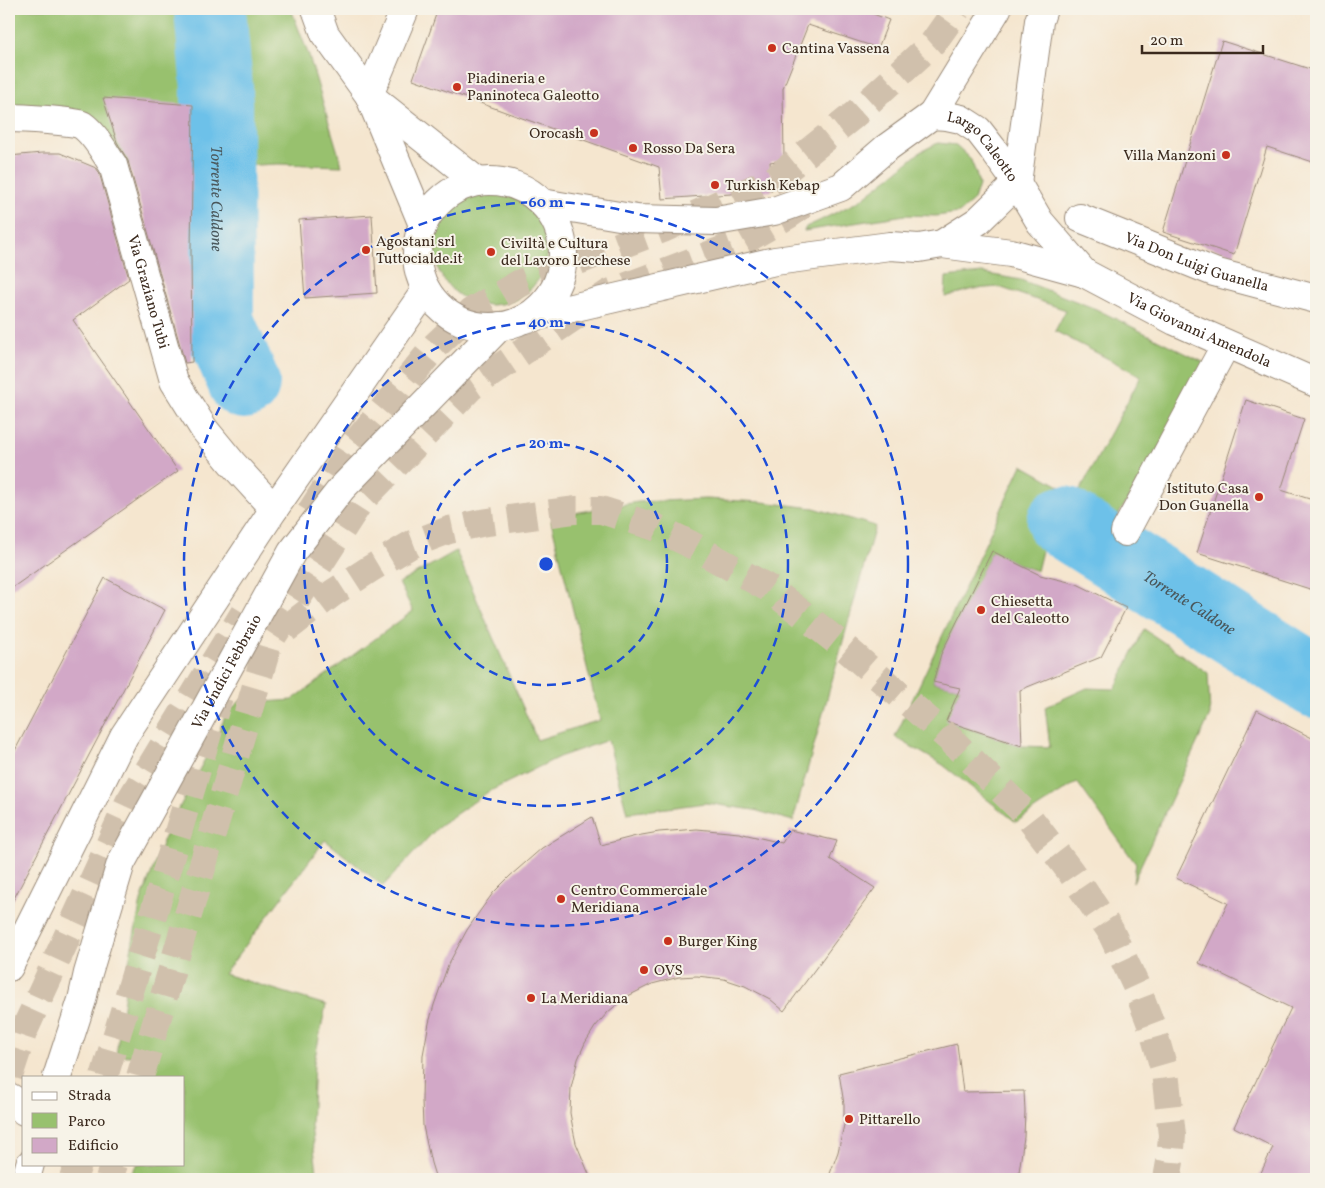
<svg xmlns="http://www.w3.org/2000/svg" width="1325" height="1188" viewBox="0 0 1325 1188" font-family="Vollkorn,serif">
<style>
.green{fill:#98c16e;stroke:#6a7646}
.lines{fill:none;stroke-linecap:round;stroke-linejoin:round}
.river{stroke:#6dc1e9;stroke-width:72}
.building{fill:#d2a8c7}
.highway-tunnel{stroke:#d0c0ac;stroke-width:28;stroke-dasharray:28 14;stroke-linecap:butt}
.street-casing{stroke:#988876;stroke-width:30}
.secondary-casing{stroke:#988876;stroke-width:30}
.street{stroke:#fff;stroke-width:28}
.secondary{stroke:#fff;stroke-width:28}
.ring{fill:none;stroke:#1d4ed8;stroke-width:2.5;stroke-dasharray:9 6}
.poi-dot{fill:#c8321e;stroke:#f7f3e8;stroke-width:2}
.labels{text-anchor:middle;stroke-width:4;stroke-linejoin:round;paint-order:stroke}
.poi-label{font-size:15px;fill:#3b2a1e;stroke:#f7f3e8;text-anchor:start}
.street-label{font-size:15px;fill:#3b2a1e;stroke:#f7f3e8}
.water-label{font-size:16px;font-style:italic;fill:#4a575b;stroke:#f7f3e8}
.centre{fill:#1d4ed8;stroke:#f7f3e8;stroke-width:2.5}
.ring-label{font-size:15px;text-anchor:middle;font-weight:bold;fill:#1d4ed8;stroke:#f7f3e8;stroke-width:4;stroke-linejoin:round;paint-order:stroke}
</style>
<rect width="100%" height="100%" fill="#f7f3e8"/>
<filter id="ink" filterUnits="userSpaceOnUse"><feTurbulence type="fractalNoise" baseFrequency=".02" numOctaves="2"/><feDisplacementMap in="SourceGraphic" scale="10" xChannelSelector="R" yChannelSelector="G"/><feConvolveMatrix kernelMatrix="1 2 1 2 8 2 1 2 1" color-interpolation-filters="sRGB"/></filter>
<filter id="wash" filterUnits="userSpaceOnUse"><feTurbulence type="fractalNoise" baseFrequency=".0096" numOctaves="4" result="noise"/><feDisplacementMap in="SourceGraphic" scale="20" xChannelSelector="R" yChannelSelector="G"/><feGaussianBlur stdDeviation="1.12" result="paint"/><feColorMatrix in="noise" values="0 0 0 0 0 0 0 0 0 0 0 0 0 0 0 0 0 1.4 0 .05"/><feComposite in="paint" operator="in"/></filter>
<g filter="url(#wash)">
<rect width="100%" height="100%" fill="#f5e6cf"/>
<g class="green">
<path d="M 9,9 L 291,9 L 309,56 L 342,166 L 278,164 L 217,167 L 193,163 L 108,164 L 95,138 L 9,118 Z"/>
<path d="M 938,143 L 956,145 L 970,158 L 976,173 L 979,185 L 974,200 L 959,213 L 936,216 L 905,215 L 804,231 L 806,227 L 819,221 L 859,201 L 896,172 L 920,152 Z"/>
<circle cx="491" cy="248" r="57"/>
<path d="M 982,273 L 1021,280 L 1096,309 L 1211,366 L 1109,530 L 1054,502 L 1037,571 L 1020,565 L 992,552 L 942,654 L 933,682 L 960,688 L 947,721 L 1022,746 L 1050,747 L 1045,707 L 1087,688 L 1115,689 L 1144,629 L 1208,673 L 1210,715 L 1133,882 L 1136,864 L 1077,782 L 1016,822 L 943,765 L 895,737 L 1022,465 L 1077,496 L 1141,376 L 1055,331 L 1066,310 L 999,287 L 973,289 L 945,297 L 946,277 Z"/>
<path d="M 706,499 L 762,502 L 814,508 L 875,526 L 793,821 L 754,810 L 706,803 L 627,813 L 608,740 L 559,757 L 488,792 L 440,825 L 383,886 L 325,840 L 224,974 L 326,1005 L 314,1062 L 311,1126 L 318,1179 L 88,1179 L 132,1172 L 137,1164 L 184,1164 L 184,1077 L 146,1077 L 146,1057 L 116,1055 L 130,956 L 141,901 L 166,833 L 217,736 L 227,712 L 242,700 L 264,702 L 292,700 L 413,611 L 399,583 L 456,551 L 537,740 L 600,720 L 551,521 L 579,512 L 638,502 Z"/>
</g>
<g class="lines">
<g class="river">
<path id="s1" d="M 210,9 L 217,88 L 218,321 L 244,383"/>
<path id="s2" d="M 1063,522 L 1316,682"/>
</g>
</g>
<g id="blocks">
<g class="building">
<path d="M 438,9 L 860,9 L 889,20 L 878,48 L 808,25 L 783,88 L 784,160 L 770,162 L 772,191 L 662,199 L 659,167 L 413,79 Z"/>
<path d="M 1222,41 L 1316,71 L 1316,163 L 1267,147 L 1234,255 L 1163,232 Z"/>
<path d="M 103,98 L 193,105 L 191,251 L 192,362 L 185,363 L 128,161 L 117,142 Z"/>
<path d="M 42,153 L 60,153 L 96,168 L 99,172 L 129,279 L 73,320 L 178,471 L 9,590 L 9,156 Z"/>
<path d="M 372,215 L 377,293 L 305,298 L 299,220 Z"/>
<path d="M 1246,400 L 1304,419 L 1281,490 L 1316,501 L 1316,591 L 1197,553 Z"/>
<path d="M 992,551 L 1040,575 L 1077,584 L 1126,608 L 1101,657 L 1020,690 L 1022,746 L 946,721 L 960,688 L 933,682 L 941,654 Z"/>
<path d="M 105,578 L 165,610 L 9,908 L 9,762 Z"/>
<path d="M 1257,710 L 1316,740 L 1316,1179 L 1258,1179 L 1273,1147 L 1234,1127 L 1291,1008 L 1199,963 L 1228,903 L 1176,878 Z"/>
<path d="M 592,817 L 601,845 L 636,836 L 659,832 L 697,829 L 739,833 L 782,843 L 790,830 L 837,841 L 830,859 L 875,888 L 784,1011 L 770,999 L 745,986 L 724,979 L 697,976 L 679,977 L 652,984 L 626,997 L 608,1012 L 595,1027 L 585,1043 L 578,1059 L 571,1088 L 570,1113 L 574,1134 L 576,1143 L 591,1179 L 436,1179 L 431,1163 L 423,1126 L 422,1101 L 423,1055 L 429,1023 L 434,1005 L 448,965 L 467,930 L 480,911 L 493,893 L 510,876 L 542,848 Z"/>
<path d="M 957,1044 L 963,1092 L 1024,1091 L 1025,1111 L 1024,1137 L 1018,1179 L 828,1179 L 838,1152 L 844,1125 L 844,1104 L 839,1073 Z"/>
</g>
</g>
</g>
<g filter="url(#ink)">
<use href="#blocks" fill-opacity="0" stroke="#988876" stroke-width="1"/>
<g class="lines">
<g class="highway-tunnel">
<path d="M 310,513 L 352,447 L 436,345 L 472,311 L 520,283 L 663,229 L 775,179 L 854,115 L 933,43 L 957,9"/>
<path d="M 286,629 L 333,593 L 370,569 L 412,544 L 449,530 L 481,523 L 575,510 L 601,510 L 655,527 L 688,543 L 768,588 L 800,612 L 850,652 L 951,740 L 1027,815 L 1070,871 L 1110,930 L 1137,988 L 1152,1027 L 1165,1072 L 1172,1135 L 1170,1162 L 1167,1179"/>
<path d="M 9,1076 L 23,1033 L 129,802 L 244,613"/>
<path d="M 104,1077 L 219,697"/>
<path d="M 140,1077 L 269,642 L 359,503 L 471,387 L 609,293 L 738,244 L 790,214 L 803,205"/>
<path d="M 73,1179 L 78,1164"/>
<path d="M 109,1179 L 114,1164"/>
</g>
<g class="street-casing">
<g id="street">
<path d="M 369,95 L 405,9"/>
<path id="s3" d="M 9,118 C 20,118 76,121 82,125 C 96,135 104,152 113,165 L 174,381 L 204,429 L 232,463 L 274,509"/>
<path id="s4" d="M 1080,218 L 1214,272 L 1316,299"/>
<path d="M 1125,532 L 1226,344"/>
</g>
</g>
<g class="secondary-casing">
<g id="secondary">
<path d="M 316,9 L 325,34 L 369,95 L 423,225"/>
<path d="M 371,97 L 478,182"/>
<path d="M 932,115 L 997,9"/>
<circle cx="490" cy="254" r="73"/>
<path d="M 1017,183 L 1039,21 L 1043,9"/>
<path id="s5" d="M 542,203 L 637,219 L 716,221 L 774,211 L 841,187 L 885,149 L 932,115 L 947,116 L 961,119 L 978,130 L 992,148 L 1017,183 L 1040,222 L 1084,273"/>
<path id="s6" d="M 942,244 L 1011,253 L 1084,273 L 1175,321 L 1316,383"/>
<path d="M 524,319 L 775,261 L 890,246 L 919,248 L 942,244 L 978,221 L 1017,183"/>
<path d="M 9,967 L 124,736 L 274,509 L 426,290"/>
<path id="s7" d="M 57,1077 L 82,1000 L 88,973 L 121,863 L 292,552 L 342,488 L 500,326"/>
<path d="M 9,1097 L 16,1101 L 24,1111"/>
<path d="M 26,1179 L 30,1164"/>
</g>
</g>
<use href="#street" class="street"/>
<use href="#secondary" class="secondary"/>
</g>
</g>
<g class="ring">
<circle cx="546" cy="564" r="121"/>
<circle cx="546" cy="564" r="242"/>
<circle cx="546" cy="564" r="362"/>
</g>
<g class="poi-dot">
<circle cx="772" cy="48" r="5"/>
<circle cx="457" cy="87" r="5"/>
<circle cx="594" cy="133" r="5"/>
<circle cx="633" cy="148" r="5"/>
<circle cx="1226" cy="155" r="5"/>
<circle cx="715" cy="185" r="5"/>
<circle cx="366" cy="250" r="5"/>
<circle cx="491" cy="252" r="5"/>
<circle cx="1259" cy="497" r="5"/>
<circle cx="981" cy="610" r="5"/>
<circle cx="561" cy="899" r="5"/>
<circle cx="668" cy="941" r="5"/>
<circle cx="644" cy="970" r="5"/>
<circle cx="531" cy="998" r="5"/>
<circle cx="849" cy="1119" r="5"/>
</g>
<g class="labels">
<g class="poi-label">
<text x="782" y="53">Cantina Vassena</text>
<text x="467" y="83">Piadineria e<tspan x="467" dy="17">Paninoteca Galeotto</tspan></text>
<text x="584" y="138" text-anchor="end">Orocash</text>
<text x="643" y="153">Rosso Da Sera</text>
<text x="1216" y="160" text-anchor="end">Villa Manzoni</text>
<text x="725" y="190">Turkish Kebap</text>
<text x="376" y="246">Agostani srl<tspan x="376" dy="17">Tuttocialde.it</tspan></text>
<text x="501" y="248">Civiltà e Cultura<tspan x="501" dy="17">del Lavoro Lecchese</tspan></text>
<text x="1249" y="493" text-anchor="end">Istituto Casa<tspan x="1249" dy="17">Don Guanella</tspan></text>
<text x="991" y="606">Chiesetta<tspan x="991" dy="17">del Caleotto</tspan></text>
<text x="571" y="895">Centro Commerciale<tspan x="571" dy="17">Meridiana</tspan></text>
<text x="678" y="946">Burger King</text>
<text x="654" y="975">OVS</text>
<text x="541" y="1003">La Meridiana</text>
<text x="859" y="1124">Pittarello</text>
</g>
<g class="street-label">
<text dy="5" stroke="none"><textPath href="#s5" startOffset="485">Largo Caleotto</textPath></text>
<text dy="5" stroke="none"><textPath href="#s4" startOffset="125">Via Don Luigi Guanella</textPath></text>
<text dy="5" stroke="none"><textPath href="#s3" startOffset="256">Via Graziano Tubi</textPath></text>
<text dy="5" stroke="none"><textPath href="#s6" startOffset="274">Via Giovanni Amendola</textPath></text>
<text dy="5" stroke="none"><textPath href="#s7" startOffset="442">Via Undici Febbraio</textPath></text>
</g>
<g class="water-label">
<text dy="6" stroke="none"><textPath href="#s1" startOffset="190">Torrente Caldone</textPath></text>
<text dy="6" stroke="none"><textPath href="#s2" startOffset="150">Torrente Caldone</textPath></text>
</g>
</g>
<circle cx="546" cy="564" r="8" class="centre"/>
<g class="ring-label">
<text x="546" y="207">60 m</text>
<text x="546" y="327">40 m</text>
<text x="546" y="448">20 m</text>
</g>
<rect width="1325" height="1188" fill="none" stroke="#f7f3e8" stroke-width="30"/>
<rect x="22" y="1076" width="162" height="90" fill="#f7f3e8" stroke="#aca397"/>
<rect x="32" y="1092" width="25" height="8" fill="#ffffff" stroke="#aca397"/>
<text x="68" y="1100" font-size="15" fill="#3b2a1e">Strada</text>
<rect x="32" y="1113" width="25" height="15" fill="#98c16e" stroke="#aca397"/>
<text x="68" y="1126" font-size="15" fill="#3b2a1e">Parco</text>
<rect x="32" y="1138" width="25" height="15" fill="#d2a8c7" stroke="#aca397"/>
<text x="68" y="1150" font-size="15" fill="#3b2a1e">Edificio</text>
<path d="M1142 45v8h121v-8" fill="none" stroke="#3b2a1e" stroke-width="2.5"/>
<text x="1150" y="45" font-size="15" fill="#3b2a1e" stroke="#f7f3e8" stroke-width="4" paint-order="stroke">20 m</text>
</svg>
